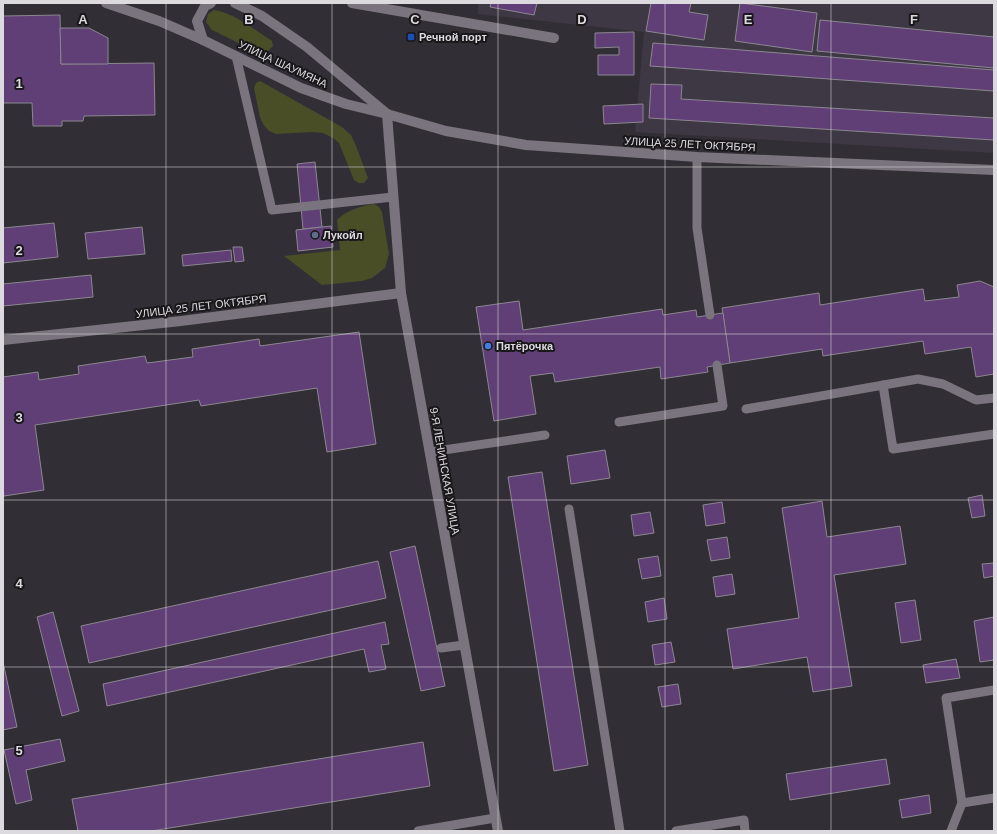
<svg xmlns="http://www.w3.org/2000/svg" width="997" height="834" viewBox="0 0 997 834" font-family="Arial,sans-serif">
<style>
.built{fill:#3e3744}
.green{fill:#494e27}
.building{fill:#5f3f75;stroke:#8c8790}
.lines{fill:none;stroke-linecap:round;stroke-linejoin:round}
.lane{stroke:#79747d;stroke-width:9}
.street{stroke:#79747d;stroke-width:10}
.secondary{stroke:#79747d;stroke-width:10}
.grid{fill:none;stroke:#dcdadf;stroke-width:1;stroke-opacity:0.55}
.transit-dot{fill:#1a4fb4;stroke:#19171a;stroke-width:1.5}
.service-dot{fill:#5c6f8a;stroke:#19171a;stroke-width:1.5}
.shop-dot{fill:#3f7fe0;stroke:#19171a;stroke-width:1.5}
.labels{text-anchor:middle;stroke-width:4;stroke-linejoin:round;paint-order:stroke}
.poi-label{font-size:11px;font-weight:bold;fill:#dcdadf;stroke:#19171a;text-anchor:start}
.street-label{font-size:11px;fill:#dcdadf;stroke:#19171a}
.grid-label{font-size:13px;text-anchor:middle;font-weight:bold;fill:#dcdadf;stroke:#19171a;stroke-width:4;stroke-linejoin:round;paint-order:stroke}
</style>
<rect width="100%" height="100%" fill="#322e35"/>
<path class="built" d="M 478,3 L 994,3 L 994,153 L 635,132 L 644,32 L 478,14 Z"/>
<g class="green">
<path d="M 214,10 C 236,14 253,29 272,41 L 273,46 L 267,52 L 259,53 L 212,30 L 206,22 L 208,14 Z"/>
<path d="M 260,81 L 342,127 L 351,135 L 356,146 L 368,178 L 364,183 L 359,183 L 354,180 L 339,143 L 333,138 L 323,133 L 313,132 L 276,134 L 269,131 L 263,124 L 260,117 L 254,88 L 256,83 Z"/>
<path d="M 374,204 L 379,207 L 382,212 L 389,254 L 385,268 L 372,278 L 362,281 L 322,285 L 284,256 L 340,250 L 337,220 C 345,211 363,205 374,204 Z"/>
</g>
<g class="building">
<path d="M 491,3 L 537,3 L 534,15 L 490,7 Z"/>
<path d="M 651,3 L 691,3 L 689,12 L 708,15 L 704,40 L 646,31 Z"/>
<path d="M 740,3 L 817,13 L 812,52 L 735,41 Z"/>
<path d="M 60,15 L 61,64 L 154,63 L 155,115 L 84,116 L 83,121 L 62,121 L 62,126 L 33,126 L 32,103 L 3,103 L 3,16 Z"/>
<path d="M 820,20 L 994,37 L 994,68 L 817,51 Z"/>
<path d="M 60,28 L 89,28 L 108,38 L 108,64 L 61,64 Z"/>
<path d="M 634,32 L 634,75 L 598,75 L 598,55 L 619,55 L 619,47 L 595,48 L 595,33 Z"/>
<path d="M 653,43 L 994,70 L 994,91 L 650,66 Z"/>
<path d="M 651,84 L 682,85 L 681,99 L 994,118 L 994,140 L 649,118 Z"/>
<path d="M 643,104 L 643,122 L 604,124 L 603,106 Z"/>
<path d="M 315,162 L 322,227 L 303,229 L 297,164 Z"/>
<path d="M 54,223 L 58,257 L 3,263 L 3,228 Z"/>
<path d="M 331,226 L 333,247 L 298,251 L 296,230 Z"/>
<path d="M 142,227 L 145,254 L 88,259 L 85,233 Z"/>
<path d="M 233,247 L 242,247 L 244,261 L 235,262 Z"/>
<path d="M 231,250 L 232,261 L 183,266 L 182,255 Z"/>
<path d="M 91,275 L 93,297 L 3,306 L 3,284 Z"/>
<path d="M 980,281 L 994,287 L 994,374 L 976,377 L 971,347 L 925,354 L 923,341 L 823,356 L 822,349 L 730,363 L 722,308 L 819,293 L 820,305 L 923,289 L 925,301 L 959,297 L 957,285 Z"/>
<path d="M 519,301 L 523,330 L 662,309 L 663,315 L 696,310 L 697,317 L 723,313 L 730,363 L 707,367 L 708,372 L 661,379 L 660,367 L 555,382 L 553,373 L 530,376 L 536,414 L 494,421 L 476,307 Z"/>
<path d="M 359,332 L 376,444 L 327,452 L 317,388 L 201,406 L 199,400 L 35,425 L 44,490 L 4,496 L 3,490 L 3,377 L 38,372 L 39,380 L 79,374 L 78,366 L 145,356 L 147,363 L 193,357 L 192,349 L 259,339 L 260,346 Z"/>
<path d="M 605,450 L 610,478 L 571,484 L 567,456 Z"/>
<path d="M 542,472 L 588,765 L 554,771 L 508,477 Z"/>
<path d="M 982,495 L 985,516 L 972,518 L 968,498 Z"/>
<path d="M 822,501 L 827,537 L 900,526 L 906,564 L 834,575 L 852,686 L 813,692 L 807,657 L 733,669 L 727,629 L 799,618 L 782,508 Z"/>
<path d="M 722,502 L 725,523 L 706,526 L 703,505 Z"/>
<path d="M 650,512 L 654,533 L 634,536 L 631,515 Z"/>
<path d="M 727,537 L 730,558 L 711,561 L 707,540 Z"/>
<path d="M 415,546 L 445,686 L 421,691 L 390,552 Z"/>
<path d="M 658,556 L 661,576 L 642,579 L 638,559 Z"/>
<path d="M 378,561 L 386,598 L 89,663 L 81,626 Z"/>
<path d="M 994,563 L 994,576 L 984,578 L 982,564 Z"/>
<path d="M 732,574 L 735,594 L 716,597 L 713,577 Z"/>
<path d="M 664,598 L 667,619 L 648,622 L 645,602 Z"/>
<path d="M 915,600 L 921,640 L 901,643 L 895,603 Z"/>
<path d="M 53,612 L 79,711 L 62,716 L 37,617 Z"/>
<path d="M 994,617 L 994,660 L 980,662 L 974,621 Z"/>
<path d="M 385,622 L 389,644 L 381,645 L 386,669 L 369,672 L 364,649 L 107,706 L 103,684 Z"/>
<path d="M 671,642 L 675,662 L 655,665 L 652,645 Z"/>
<path d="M 956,659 L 960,678 L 926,683 L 923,665 Z"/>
<path d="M 3,662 L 17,727 L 3,730 Z"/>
<path d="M 678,684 L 681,704 L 662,707 L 658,687 Z"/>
<path d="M 60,739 L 65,761 L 26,770 L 32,800 L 16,804 L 4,750 Z"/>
<path d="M 423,742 L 430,786 L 151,831 L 78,831 L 72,799 Z"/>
<path d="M 886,759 L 890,784 L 790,800 L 786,774 Z"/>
<path d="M 929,795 L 931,813 L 902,818 L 899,800 Z"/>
</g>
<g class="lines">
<g class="lane">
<path d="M 236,56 L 272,210 L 393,197"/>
<path d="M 697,157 L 697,228 L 710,315"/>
<path d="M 883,385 L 893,449 L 994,434"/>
<path d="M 746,409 L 918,379 L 943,384 L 976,400 L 994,398"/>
<path d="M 619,422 L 723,406 L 717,365"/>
<path d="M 430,452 L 545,435"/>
<path d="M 569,509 L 620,831"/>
<path d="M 441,648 L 464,645"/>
<path d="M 962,803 L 994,798"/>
<path d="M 418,831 L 495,818"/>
<path d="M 676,831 L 744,820 L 745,831"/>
<path d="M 951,831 L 962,803 L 946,698 L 994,690"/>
</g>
<g class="street">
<path d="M 352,3 L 554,38"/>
<path d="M 3,340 L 181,321 L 401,293"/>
</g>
<g class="secondary">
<path d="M 106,3 L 159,21 L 203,40 L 301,88 L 346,104 L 387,114 L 446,131 L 526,145 L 697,157 L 994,170"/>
<path d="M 235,3 L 262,16 L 307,47 L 386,113"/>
<path d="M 203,40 L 197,21 L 205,6 L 211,3"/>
<path d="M 387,114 L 401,293 L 498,831"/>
</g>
</g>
<path class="grid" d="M 166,3 L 166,831M 332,3 L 332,831M 498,3 L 498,831M 665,3 L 665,831M 831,3 L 831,831M 3,167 L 994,167M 3,334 L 994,334M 3,500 L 994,500M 3,667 L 994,667"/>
<rect class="transit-dot" x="407" y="33" width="8" height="8" rx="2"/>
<circle class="service-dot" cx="315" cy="235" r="4"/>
<circle class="shop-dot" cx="488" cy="346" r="4"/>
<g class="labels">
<g class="poi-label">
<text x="419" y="41">Речной порт</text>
<text x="323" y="239">Лукойл</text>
<text x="496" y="350">Пятёрочка</text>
</g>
<g class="street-label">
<text transform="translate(283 64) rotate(25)" y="4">УЛИЦА ШАУМЯНА</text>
<text transform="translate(690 144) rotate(3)" y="4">УЛИЦА 25 ЛЕТ ОКТЯБРЯ</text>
<text transform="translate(201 306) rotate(-7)" y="4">УЛИЦА 25 ЛЕТ ОКТЯБРЯ</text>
<text transform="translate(445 471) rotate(80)" y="4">9-Я ЛЕНИНСКАЯ УЛИЦА</text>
</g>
</g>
<g class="grid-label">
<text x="83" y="24">A</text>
<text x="249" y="24">B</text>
<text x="415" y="24">C</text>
<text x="582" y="24">D</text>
<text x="748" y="24">E</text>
<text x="914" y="24">F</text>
<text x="19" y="88">1</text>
<text x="19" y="255">2</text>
<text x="19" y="422">3</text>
<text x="19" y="588">4</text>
<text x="19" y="755">5</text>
</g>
<rect width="997" height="834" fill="none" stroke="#dcdadf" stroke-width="8"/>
</svg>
